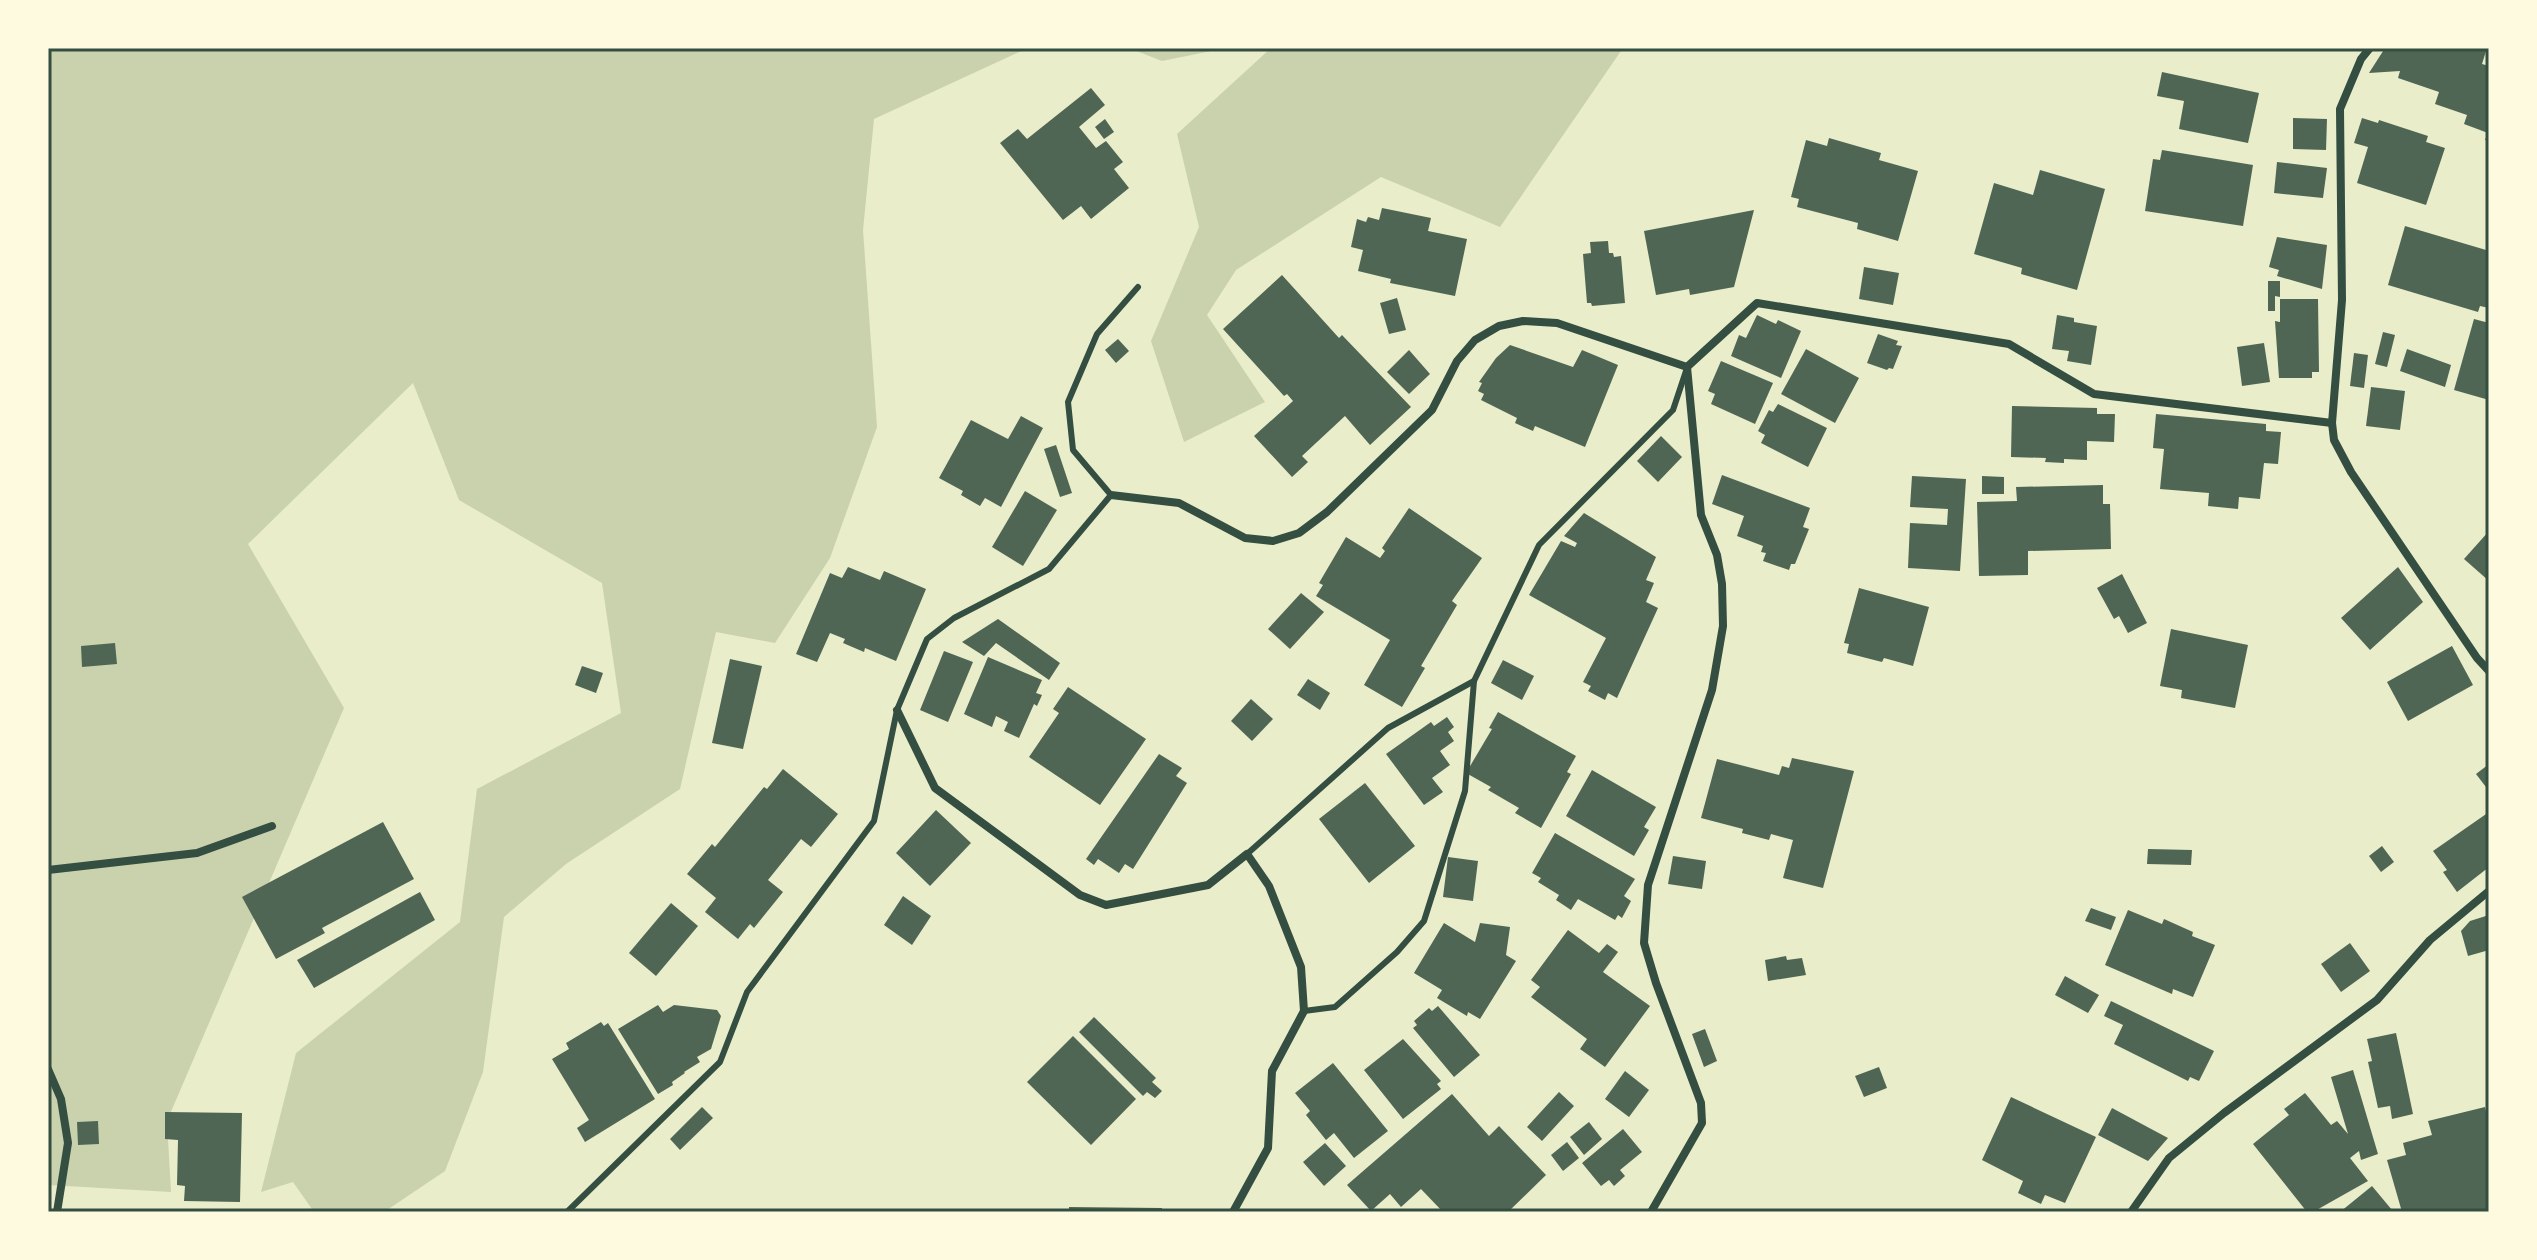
<svg xmlns="http://www.w3.org/2000/svg" width="2537" height="1260" viewBox="0 0 2537 1260" font-family="'Roboto Condensed',sans-serif">
<style>
.green{fill:#cad2ad}
.building{fill:#4f6655}
.lines{fill:none;stroke-linecap:round;stroke-linejoin:round}
.service{stroke:#344e41;stroke-width:6}
.minor{stroke:#344e41;stroke-width:8}
.neatline{fill:none;stroke:#344e41;stroke-width:3}
</style>
<rect width="100%" height="100%" fill="#e9edc9"/>
<g class="green">
<path d="M 48,48 L 1028,48 L 874,119 L 863,230 L 877,427 L 830,558 L 775,643 L 716,632 L 680,789 L 566,864 L 504,917 L 483,1072 L 445,1171 L 384,1212 L 314,1212 L 293,1182 L 261,1192 L 296,1053 L 460,922 L 477,789 L 621,713 L 602,583 L 459,500 L 413,383 L 248,544 L 344,708 L 167,1121 L 171,1192 L 48,1185 Z"/>
<path d="M 1129,48 L 1226,48 L 1162,61 Z"/>
<path d="M 1271,48 L 1623,48 L 1500,227 L 1381,177 L 1236,270 L 1207,315 L 1265,402 L 1184,442 L 1151,341 L 1199,227 L 1177,134 Z"/>
</g>
<g class="building">
<path d="M 2385,48 L 2487,48 L 2482,64 L 2489,66 L 2489,141 L 2485,140 L 2488,133 L 2464,124 L 2467,115 L 2435,104 L 2439,92 L 2398,78 L 2400,71 L 2369,73 Z"/>
<path d="M 2162,72 L 2259,93 L 2248,143 L 2179,129 L 2184,101 L 2157,96 Z"/>
<path d="M 1091,88 L 1105,105 L 1079,127 L 1096,148 L 1106,141 L 1123,162 L 1114,169 L 1129,188 L 1091,219 L 1081,206 L 1063,220 L 1000,143 L 1018,129 L 1027,139 Z"/>
<path d="M 2293,118 L 2327,119 L 2326,150 L 2293,149 Z"/>
<path d="M 2362,118 L 2378,123 L 2379,120 L 2428,136 L 2426,142 L 2445,148 L 2426,205 L 2357,183 L 2368,147 L 2354,143 Z"/>
<path d="M 1105,119 L 1114,132 L 1104,139 L 1095,127 Z"/>
<path d="M 1829,138 L 1881,153 L 1879,160 L 1918,171 L 1898,241 L 1857,229 L 1858,223 L 1797,207 L 1799,199 L 1791,197 L 1806,140 L 1827,146 Z"/>
<path d="M 2162,150 L 2253,165 L 2243,226 L 2145,211 L 2153,159 L 2160,160 Z"/>
<path d="M 2277,162 L 2327,168 L 2323,198 L 2274,193 Z"/>
<path d="M 2040,170 L 2105,189 L 2077,290 L 2021,274 L 2022,268 L 1974,254 L 1994,183 L 2033,195 Z"/>
<path d="M 1382,208 L 1431,218 L 1428,231 L 1467,239 L 1455,296 L 1390,283 L 1391,279 L 1358,271 L 1363,250 L 1351,247 L 1357,219 L 1366,222 L 1368,217 L 1379,220 Z"/>
<path d="M 1754,210 L 1734,287 L 1690,295 L 1689,289 L 1656,295 L 1644,231 Z"/>
<path d="M 2405,226 L 2486,250 L 2489,242 L 2489,308 L 2480,306 L 2478,312 L 2388,285 Z"/>
<path d="M 2277,237 L 2327,245 L 2322,289 L 2277,276 L 2279,270 L 2269,267 Z"/>
<path d="M 1608,241 L 1609,253 L 1613,253 L 1614,257 L 1621,256 L 1625,303 L 1592,306 L 1591,303 L 1587,303 L 1583,254 L 1591,253 L 1590,242 Z"/>
<path d="M 1864,267 L 1899,273 L 1893,305 L 1859,299 Z"/>
<path d="M 1282,275 L 1339,338 L 1342,335 L 1411,407 L 1370,445 L 1345,416 L 1302,456 L 1308,462 L 1292,477 L 1254,436 L 1293,401 L 1287,394 L 1284,396 L 1223,329 Z"/>
<path d="M 2268,281 L 2280,281 L 2280,297 L 2275,296 L 2275,311 L 2268,311 Z"/>
<path d="M 1397,298 L 1406,330 L 1389,334 L 1380,303 Z"/>
<path d="M 2280,299 L 2318,299 L 2319,372 L 2312,372 L 2312,378 L 2279,378 L 2275,321 L 2280,322 Z"/>
<path d="M 1757,315 L 1776,324 L 1778,320 L 1801,331 L 1781,378 L 1731,356 L 1739,335 L 1746,338 Z"/>
<path d="M 2057,315 L 2074,318 L 2074,322 L 2097,326 L 2091,365 L 2067,361 L 2069,351 L 2052,349 Z"/>
<path d="M 2474,319 L 2489,323 L 2489,400 L 2454,390 Z"/>
<path d="M 2383,332 L 2395,335 L 2387,367 L 2375,364 Z"/>
<path d="M 1878,334 L 1898,341 L 1896,345 L 1902,346 L 1893,369 L 1889,368 L 1887,370 L 1867,363 Z"/>
<path d="M 1118,339 L 1129,351 L 1116,363 L 1105,350 Z"/>
<path d="M 2264,343 L 2270,382 L 2242,386 L 2237,347 Z"/>
<path d="M 1510,345 L 1573,367 L 1582,350 L 1618,365 L 1585,447 L 1535,426 L 1533,431 L 1515,423 L 1517,418 L 1481,400 L 1484,394 L 1478,391 L 1482,383 L 1479,382 L 1496,358 Z"/>
<path d="M 1806,349 L 1859,378 L 1835,423 L 1781,394 Z"/>
<path d="M 2407,349 L 2451,365 L 2445,387 L 2400,371 Z"/>
<path d="M 1409,350 L 1430,374 L 1409,394 L 1387,372 Z"/>
<path d="M 2354,353 L 2368,355 L 2364,388 L 2350,386 Z"/>
<path d="M 1721,361 L 1773,383 L 1755,424 L 1711,404 L 1715,394 L 1708,391 Z"/>
<path d="M 2371,387 L 2405,391 L 2400,430 L 2366,426 Z"/>
<path d="M 1778,404 L 1827,428 L 1808,467 L 1761,443 L 1765,435 L 1758,431 L 1769,410 L 1773,412 Z"/>
<path d="M 2012,406 L 2097,408 L 2097,414 L 2115,414 L 2114,442 L 2087,441 L 2087,460 L 2064,459 L 2064,463 L 2045,462 L 2046,458 L 2011,457 Z"/>
<path d="M 2156,414 L 2266,424 L 2266,431 L 2281,432 L 2278,464 L 2264,463 L 2260,499 L 2239,497 L 2238,509 L 2208,506 L 2209,493 L 2160,489 L 2164,449 L 2153,448 Z"/>
<path d="M 1021,416 L 1043,428 L 1001,507 L 985,498 L 980,506 L 961,495 L 963,491 L 939,478 L 971,420 L 1008,439 Z"/>
<path d="M 1661,436 L 1682,457 L 1658,482 L 1637,461 Z"/>
<path d="M 1056,445 L 1072,493 L 1060,497 L 1044,449 Z"/>
<path d="M 1722,475 L 1810,508 L 1803,527 L 1809,529 L 1795,564 L 1791,564 L 1789,570 L 1763,561 L 1766,553 L 1761,552 L 1763,546 L 1737,536 L 1744,516 L 1712,504 Z"/>
<path d="M 1912,476 L 1966,479 L 1960,571 L 1908,568 L 1910,523 L 1947,525 L 1948,509 L 1910,507 Z"/>
<path d="M 1982,476 L 2004,477 L 2004,494 L 1982,494 Z"/>
<path d="M 2103,485 L 2103,504 L 2110,504 L 2111,549 L 2028,551 L 2028,575 L 1979,576 L 1977,502 L 2017,501 L 2016,487 Z"/>
<path d="M 1025,491 L 1057,510 L 1023,566 L 992,547 Z"/>
<path d="M 1409,508 L 1482,558 L 1452,601 L 1457,605 L 1421,666 L 1425,668 L 1402,707 L 1364,685 L 1390,640 L 1316,596 L 1323,585 L 1319,583 L 1346,537 L 1380,558 L 1385,551 L 1382,548 Z"/>
<path d="M 1584,513 L 1656,557 L 1646,580 L 1654,583 L 1646,602 L 1658,608 L 1617,698 L 1608,693 L 1605,700 L 1588,691 L 1591,686 L 1583,682 L 1606,638 L 1529,595 L 1561,541 L 1575,547 L 1577,543 L 1564,536 Z"/>
<path d="M 2489,531 L 2489,581 L 2464,559 Z"/>
<path d="M 848,567 L 880,580 L 884,571 L 926,589 L 896,661 L 865,648 L 864,652 L 843,643 L 845,639 L 830,633 L 817,662 L 796,654 L 830,573 L 842,578 Z"/>
<path d="M 2398,567 L 2423,602 L 2370,650 L 2341,618 Z"/>
<path d="M 2122,574 L 2147,623 L 2128,633 L 2119,616 L 2114,619 L 2097,588 Z"/>
<path d="M 1859,588 L 1929,607 L 1913,666 L 1884,658 L 1882,662 L 1847,653 L 1849,644 L 1844,643 Z"/>
<path d="M 1301,593 L 1324,612 L 1290,649 L 1268,629 Z"/>
<path d="M 998,619 L 1060,663 L 1049,680 L 996,643 L 984,656 L 962,642 Z"/>
<path d="M 2171,629 L 2248,645 L 2235,708 L 2181,698 L 2182,690 L 2160,686 Z"/>
<path d="M 115,643 L 117,664 L 82,667 L 81,646 Z"/>
<path d="M 2452,646 L 2473,685 L 2408,721 L 2387,682 Z"/>
<path d="M 944,651 L 973,662 L 948,722 L 920,710 Z"/>
<path d="M 988,657 L 1042,680 L 1036,693 L 1042,695 L 1037,706 L 1034,704 L 1019,738 L 1004,731 L 1008,722 L 996,716 L 992,727 L 964,714 Z"/>
<path d="M 730,659 L 762,666 L 743,749 L 712,743 Z"/>
<path d="M 1503,660 L 1534,676 L 1522,700 L 1491,683 Z"/>
<path d="M 582,666 L 603,673 L 596,693 L 575,685 Z"/>
<path d="M 1308,679 L 1330,693 L 1320,710 L 1297,695 Z"/>
<path d="M 1068,687 L 1146,739 L 1100,805 L 1029,757 L 1059,713 L 1053,709 Z"/>
<path d="M 1251,699 L 1273,719 L 1252,741 L 1231,721 Z"/>
<path d="M 1498,712 L 1576,756 L 1567,772 L 1571,774 L 1541,828 L 1515,813 L 1519,808 L 1488,790 L 1491,787 L 1466,773 L 1492,729 L 1489,728 Z"/>
<path d="M 1447,717 L 1454,727 L 1448,732 L 1454,741 L 1440,751 L 1450,765 L 1432,778 L 1443,792 L 1424,805 L 1386,754 L 1431,722 L 1434,726 Z"/>
<path d="M 1159,754 L 1182,768 L 1176,776 L 1187,783 L 1133,869 L 1125,864 L 1119,873 L 1098,859 L 1094,865 L 1086,859 Z"/>
<path d="M 1792,758 L 1854,771 L 1823,888 L 1783,878 L 1793,840 L 1771,834 L 1769,840 L 1742,833 L 1743,829 L 1701,818 L 1717,759 L 1779,775 L 1782,766 L 1789,768 Z"/>
<path d="M 2489,764 L 2489,791 L 2476,774 Z"/>
<path d="M 783,769 L 838,814 L 811,847 L 801,839 L 768,880 L 783,892 L 754,928 L 750,924 L 738,939 L 705,912 L 716,898 L 687,874 L 712,844 L 715,847 L 764,787 L 767,789 Z"/>
<path d="M 1592,770 L 1656,807 L 1644,827 L 1649,830 L 1634,856 L 1566,816 Z"/>
<path d="M 1365,783 L 1415,846 L 1369,883 L 1319,819 Z"/>
<path d="M 936,810 L 971,843 L 930,886 L 896,853 Z"/>
<path d="M 2489,812 L 2489,867 L 2457,892 L 2443,872 L 2447,870 L 2433,851 Z"/>
<path d="M 383,822 L 414,879 L 322,928 L 325,933 L 276,959 L 242,897 Z"/>
<path d="M 1555,833 L 1635,879 L 1624,896 L 1631,901 L 1622,918 L 1618,915 L 1615,920 L 1578,899 L 1571,910 L 1556,900 L 1559,895 L 1538,882 L 1541,878 L 1532,873 Z"/>
<path d="M 2382,846 L 2394,862 L 2381,872 L 2369,856 Z"/>
<path d="M 2148,849 L 2192,850 L 2191,865 L 2147,864 Z"/>
<path d="M 1673,856 L 1706,861 L 1702,889 L 1668,884 Z"/>
<path d="M 1448,857 L 1478,861 L 1473,901 L 1443,897 Z"/>
<path d="M 420,892 L 435,920 L 314,988 L 297,960 Z"/>
<path d="M 903,896 L 931,916 L 912,945 L 884,925 Z"/>
<path d="M 671,903 L 698,926 L 656,976 L 629,953 Z"/>
<path d="M 2091,908 L 2116,917 L 2111,930 L 2085,921 Z"/>
<path d="M 2128,910 L 2162,924 L 2164,919 L 2193,932 L 2192,936 L 2215,945 L 2193,997 L 2173,989 L 2172,994 L 2105,965 Z"/>
<path d="M 2489,915 L 2489,950 L 2468,956 L 2461,931 L 2470,921 Z"/>
<path d="M 1444,923 L 1475,942 L 1480,923 L 1510,927 L 1506,955 L 1516,961 L 1480,1019 L 1468,1012 L 1467,1016 L 1437,998 L 1442,990 L 1414,973 Z"/>
<path d="M 1568,930 L 1599,953 L 1607,944 L 1618,952 L 1603,972 L 1650,1006 L 1605,1067 L 1580,1049 L 1587,1039 L 1531,997 L 1540,987 L 1531,980 Z"/>
<path d="M 2350,943 L 2370,971 L 2341,992 L 2321,964 Z"/>
<path d="M 1786,956 L 1787,960 L 1802,958 L 1806,975 L 1768,981 L 1765,960 Z"/>
<path d="M 2065,976 L 2099,995 L 2088,1013 L 2055,995 Z"/>
<path d="M 2111,1001 L 2214,1051 L 2199,1081 L 2190,1077 L 2188,1081 L 2114,1044 L 2123,1025 L 2104,1016 Z"/>
<path d="M 658,1005 L 663,1012 L 674,1005 L 717,1010 L 721,1016 L 711,1049 L 697,1057 L 700,1062 L 684,1072 L 685,1073 L 672,1082 L 673,1085 L 658,1094 L 618,1029 Z"/>
<path d="M 1438,1006 L 1480,1055 L 1454,1077 L 1413,1028 L 1417,1025 L 1414,1021 L 1429,1008 L 1432,1011 Z"/>
<path d="M 1094,1017 L 1156,1078 L 1152,1082 L 1162,1091 L 1155,1098 L 1147,1092 L 1143,1096 L 1079,1032 Z"/>
<path d="M 601,1022 L 604,1026 L 608,1023 L 655,1099 L 585,1142 L 577,1128 L 589,1120 L 552,1059 L 569,1049 L 566,1043 Z"/>
<path d="M 1705,1029 L 1717,1061 L 1704,1067 L 1692,1034 Z"/>
<path d="M 2396,1033 L 2413,1114 L 2392,1119 L 2390,1106 L 2378,1108 L 2368,1062 L 2372,1061 L 2367,1039 Z"/>
<path d="M 1073,1036 L 1136,1099 L 1091,1145 L 1027,1082 Z"/>
<path d="M 1403,1039 L 1441,1081 L 1437,1084 L 1441,1089 L 1403,1119 L 1364,1070 Z"/>
<path d="M 1333,1063 L 1388,1131 L 1354,1158 L 1334,1133 L 1326,1140 L 1306,1115 L 1310,1111 L 1295,1093 Z"/>
<path d="M 1879,1067 L 1887,1088 L 1864,1097 L 1855,1076 Z"/>
<path d="M 2353,1070 L 2378,1154 L 2361,1160 L 2359,1151 L 2350,1158 L 2368,1181 L 2313,1212 L 2307,1212 L 2253,1144 L 2289,1115 L 2284,1109 L 2305,1093 L 2331,1125 L 2337,1121 L 2348,1134 L 2331,1077 Z"/>
<path d="M 1625,1071 L 1649,1090 L 1629,1117 L 1605,1099 Z"/>
<path d="M 1559,1092 L 1574,1106 L 1542,1141 L 1527,1127 Z"/>
<path d="M 1452,1094 L 1489,1136 L 1499,1126 L 1546,1175 L 1508,1212 L 1443,1212 L 1421,1189 L 1401,1207 L 1390,1194 L 1371,1211 L 1347,1185 Z"/>
<path d="M 2011,1097 L 2096,1137 L 2065,1203 L 2045,1195 L 2041,1204 L 2018,1193 L 2023,1181 L 1982,1160 Z"/>
<path d="M 702,1107 L 713,1118 L 680,1150 L 670,1139 Z"/>
<path d="M 2485,1107 L 2489,1123 L 2489,1212 L 2402,1212 L 2387,1160 L 2406,1155 L 2403,1143 L 2432,1135 L 2428,1121 Z"/>
<path d="M 2112,1108 L 2168,1138 L 2148,1161 L 2098,1135 Z"/>
<path d="M 165,1112 L 242,1113 L 240,1202 L 184,1201 L 185,1186 L 177,1185 L 178,1140 L 165,1139 Z"/>
<path d="M 98,1121 L 99,1144 L 78,1145 L 77,1122 Z"/>
<path d="M 1589,1122 L 1602,1139 L 1584,1155 L 1570,1137 Z"/>
<path d="M 1623,1129 L 1642,1152 L 1620,1170 L 1625,1176 L 1614,1186 L 1609,1180 L 1601,1186 L 1582,1163 Z"/>
<path d="M 1567,1142 L 1579,1158 L 1563,1171 L 1551,1155 Z"/>
<path d="M 1325,1143 L 1346,1166 L 1324,1186 L 1303,1162 Z"/>
<path d="M 2372,1186 L 2392,1210 L 2340,1212 Z"/>
<path d="M 1069,1207 L 1162,1208 L 1162,1212 L 1069,1212 Z"/>
</g>
<g class="lines">
<g class="service">
<path d="M 1247,854 L 1388,728 L 1474,681"/>
<path d="M 1304,1011 L 1335,1007 L 1397,952 L 1424,921 L 1465,791 L 1474,681 L 1539,545 L 1673,410 L 1686,371"/>
<path d="M 567,1212 L 720,1062 L 747,992 L 874,821 L 897,710 L 927,639 L 954,618 L 1049,569 L 1111,495 L 1073,450 L 1068,402 L 1097,334 L 1138,287"/>
</g>
<g class="minor">
<path d="M 2370,48 L 2361,59 L 2340,109 L 2342,300 L 2332,423 L 2334,440 L 2351,472 L 2477,658 L 2489,671"/>
<path d="M 1687,367 L 1757,303 L 2009,344 L 2094,394 L 2332,423"/>
<path d="M 1111,495 L 1179,503 L 1245,538 L 1273,541 L 1299,533 L 1327,512 L 1432,410 L 1457,361 L 1475,340 L 1499,326 L 1523,321 L 1557,323 L 1687,367 L 1701,515 L 1717,555 L 1722,584 L 1723,626 L 1712,690 L 1648,885 L 1644,943 L 1656,983 L 1701,1103 L 1702,1123 L 1651,1212"/>
<path d="M 897,710 L 935,788 L 1080,895 L 1106,905 L 1208,885 L 1247,854 L 1269,886 L 1301,967 L 1304,1011 L 1272,1071 L 1268,1148 L 1233,1212"/>
<path d="M 48,870 L 197,853 L 272,826"/>
<path d="M 48,1069 L 61,1099 L 68,1143 L 57,1212"/>
<path d="M 2131,1212 L 2169,1158 L 2224,1113 L 2377,1000 L 2430,940 L 2489,891"/>
</g>
</g>
<rect width="2537" height="1260" fill="none" stroke="#fefae0" stroke-width="100"/>
<rect x="50" y="50" width="2437" height="1160" class="neatline"/>
</svg>
